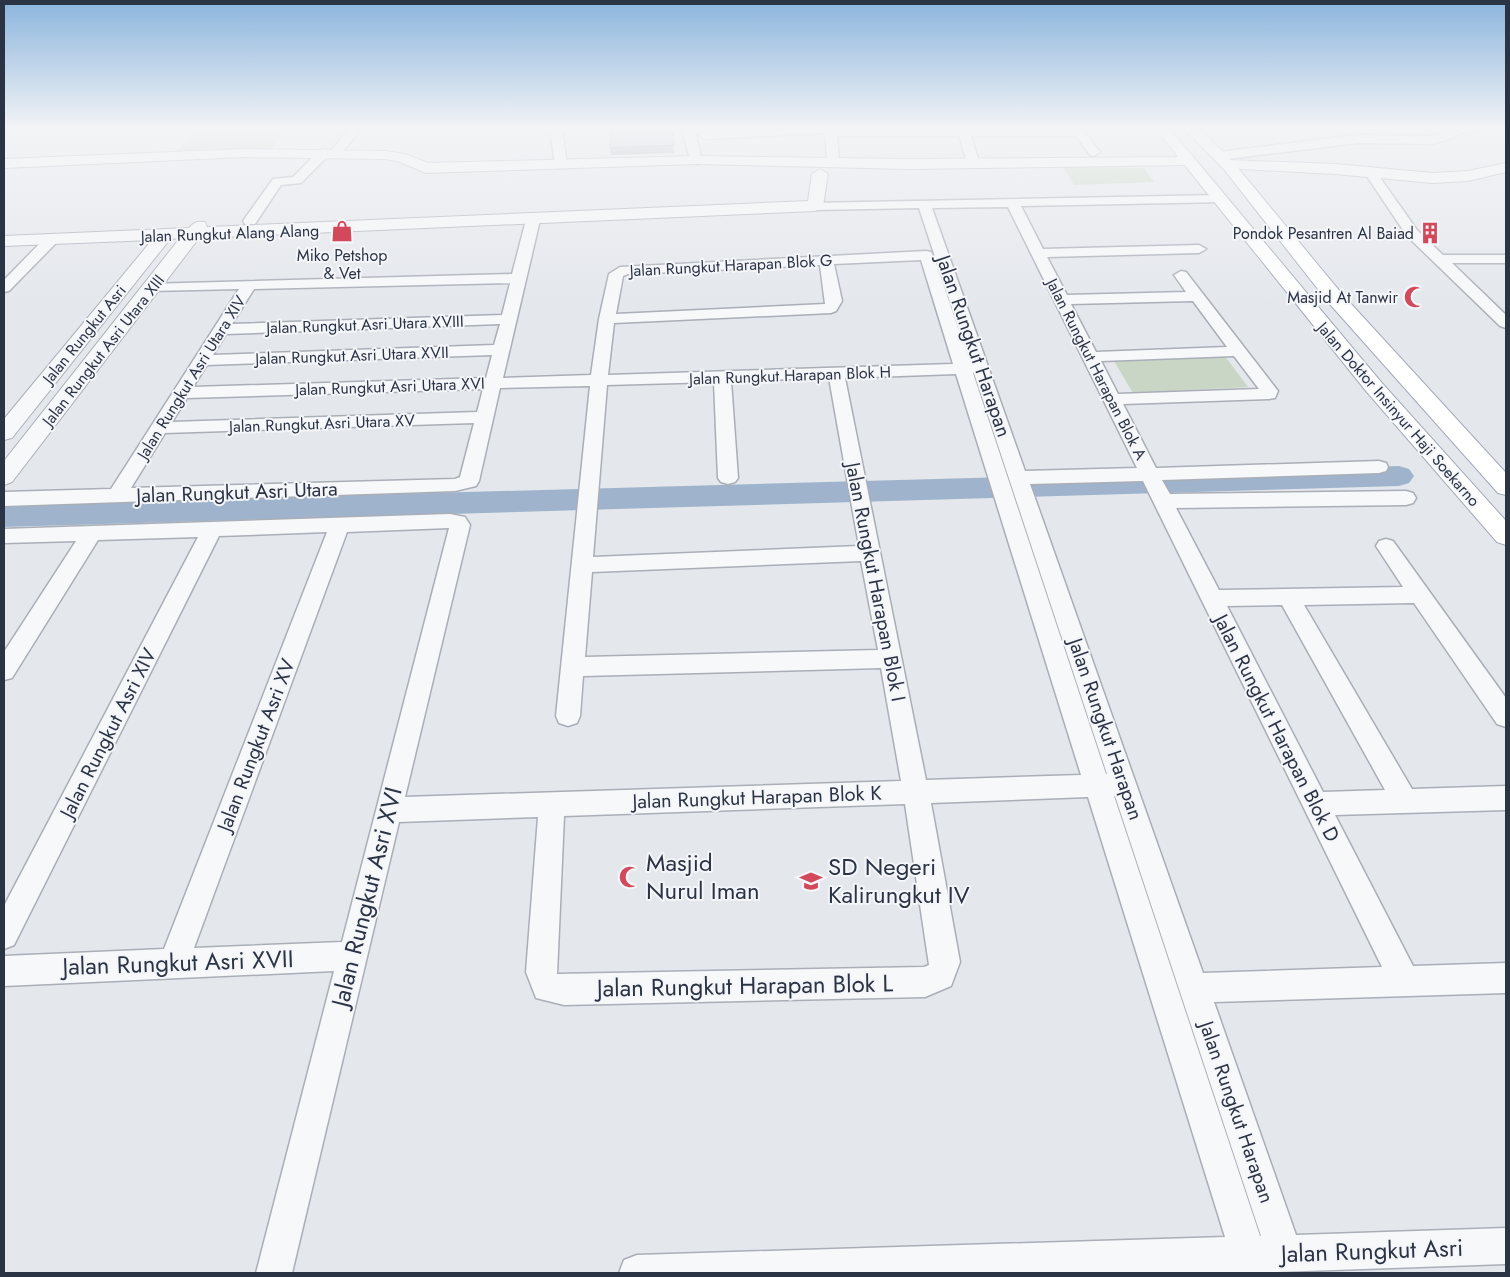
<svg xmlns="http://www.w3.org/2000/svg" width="1510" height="1277" viewBox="0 0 1510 1277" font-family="Jost,sans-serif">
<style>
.green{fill:#c9d6c5}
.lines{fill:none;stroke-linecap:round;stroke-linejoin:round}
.river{fill:#9fb4cc;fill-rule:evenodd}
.minor-casing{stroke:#a9aeb7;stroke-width:3}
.tertiary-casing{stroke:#a9aeb7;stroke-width:2}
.primary-casing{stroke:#a3abb8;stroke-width:2}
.minor{fill:#f7f8fa;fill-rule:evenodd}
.tertiary{fill:#f7f8fa;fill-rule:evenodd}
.primary{fill:#fff;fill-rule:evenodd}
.wall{fill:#a1a5ae}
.building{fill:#bbc0ca;stroke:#83868d}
.labels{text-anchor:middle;stroke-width:4;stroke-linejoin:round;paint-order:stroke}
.far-street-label{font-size:16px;fill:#2b3445;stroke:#f4f6f9}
.far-poi-label{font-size:16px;fill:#2b3445;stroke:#f4f6f9;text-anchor:end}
.street-label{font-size:20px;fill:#2b3445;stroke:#f4f6f9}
.near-poi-label{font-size:24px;fill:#2b3445;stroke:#f4f6f9;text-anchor:start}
.near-street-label{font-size:24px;fill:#2b3445;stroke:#f4f6f9}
</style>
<rect width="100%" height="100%" fill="#e4e7ec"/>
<g class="green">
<path d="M 198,128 L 287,128 L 269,151 L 175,152 Z"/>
<path d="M 1063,167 L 1144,168 L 1154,182 L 1074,185 Z"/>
<path d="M 1224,355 L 1248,387 L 1133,393 L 1114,361 Z"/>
</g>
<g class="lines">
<path class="river" d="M 1399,466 L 1409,469 L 1414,476 L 1409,483 L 1399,486 L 4,527 L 4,505 Z"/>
<g class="minor-casing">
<g id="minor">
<path d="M 350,128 L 362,128 L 339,156 L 335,157 L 330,154 L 301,183 L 281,185 L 255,224 L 245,224 L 243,221 L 273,179 L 293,177 L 320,150 L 324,149 L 330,152 Z"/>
<path d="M 550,128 L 562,128 L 567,165 L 565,168 L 557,168 L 555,165 Z"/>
<path d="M 682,128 L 694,128 L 702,160 L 700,163 L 696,164 L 690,160 Z"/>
<path d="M 785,128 L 836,128 L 836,130 L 1081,128 L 1100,152 L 1094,156 L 1090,155 L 1076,136 L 971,136 L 979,162 L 973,166 L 967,162 L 959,136 L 837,136 L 839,161 L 833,165 L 827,161 L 825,133 L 705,139 L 699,135 L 705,131 Z"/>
<path d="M 1455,128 L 1487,128 L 1481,131 L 1463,132 L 1447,140 L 1431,144 L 1358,143 L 1219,160 L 1213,156 L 1219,152 L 1358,135 L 1431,136 Z"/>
<path d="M 1370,168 L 1374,169 L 1417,230 L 1443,255 L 1506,255 L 1506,263 L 1452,263 L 1506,315 L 1506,328 L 1500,326 L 1407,236 L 1364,172 Z"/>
<path d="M 1220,195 L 1225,196 L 1227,199 L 1225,202 L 1021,206 L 1043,249 L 1199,245 L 1206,249 L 1199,253 L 1047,257 L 1067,295 L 1186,292 L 1174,275 L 1181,271 L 1186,272 L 1278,391 L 1275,398 L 1269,399 L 1123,404 L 1156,468 L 1379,461 L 1386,463 L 1388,467 L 1386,471 L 1379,473 L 1162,480 L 1170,494 L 1406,491 L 1413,493 L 1416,498 L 1413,503 L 1406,505 L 1176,508 L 1219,590 L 1403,587 L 1376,546 L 1379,541 L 1386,539 L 1393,541 L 1506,698 L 1506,727 L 1497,724 L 1414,603 L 1304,605 L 1412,789 L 1506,786 L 1506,810 L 1335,815 L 1413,966 L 1506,963 L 1506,993 L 1214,1002 L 1296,1235 L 1506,1228 L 1506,1264 L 1249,1273 L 619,1273 L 624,1260 L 637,1255 L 1225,1237 L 1088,797 L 931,803 L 960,962 L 951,986 L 925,997 L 564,1005 L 536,998 L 526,972 L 538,817 L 399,822 L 292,1273 L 256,1273 L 334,971 L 4,986 L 4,956 L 164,949 L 327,532 L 219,536 L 14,945 L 4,949 L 4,906 L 198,537 L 98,540 L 12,678 L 4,680 L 4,652 L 76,541 L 4,543 L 4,529 L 450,514 L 465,517 L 470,525 L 405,797 L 901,781 L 881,668 L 583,676 L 580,716 L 577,723 L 568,726 L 559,723 L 556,716 L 590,386 L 500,388 L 479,481 L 476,486 L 455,491 L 4,506 L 4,492 L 111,489 L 239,289 L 152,291 L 147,290 L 145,287 L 147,284 L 512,274 L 526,220 L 533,216 L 540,220 L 503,378 L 591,375 L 599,319 L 609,274 L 620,267 L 926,251 L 931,252 L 935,260 L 970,363 L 919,208 L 815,210 L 810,209 L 808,206 L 810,203 ZM 1008,207 L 1137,468 L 1025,471 L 932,208 ZM 921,260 L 953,364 L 608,375 L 614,323 L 831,313 L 836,311 L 842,301 L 834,264 ZM 820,265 L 825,304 L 616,314 L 623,276 L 628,274 ZM 510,283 L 502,315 L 232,324 L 254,289 ZM 1193,301 L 1227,347 L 1096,352 L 1071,304 ZM 500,324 L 494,345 L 213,355 L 226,334 ZM 492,355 L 486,378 L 193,387 L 207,365 ZM 1234,356 L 1259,389 L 1118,394 L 1101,361 ZM 973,373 L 974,373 L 1107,774 L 1106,774 ZM 956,374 L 1081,775 L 926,780 L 845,378 ZM 829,378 L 859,546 L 593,557 L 607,385 L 714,382 L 718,478 L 721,482 L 728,484 L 735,482 L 738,478 L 731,381 ZM 483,389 L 477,412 L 172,422 L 187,398 ZM 474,423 L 460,477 L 455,479 L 131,488 L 165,433 ZM 1143,481 L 1382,967 L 1203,973 L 1030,484 ZM 449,528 L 342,942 L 194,948 L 347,532 ZM 861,561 L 878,650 L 585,657 L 592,572 ZM 1282,605 L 1385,790 L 1323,792 L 1227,606 ZM 1114,796 L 1115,796 L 1261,1236 L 1260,1236 ZM 905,804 L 929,965 L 924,967 L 557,974 L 564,816 Z"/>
<path d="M 51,236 L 58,240 L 56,243 L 9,291 L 4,292 L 4,280 L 46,237 Z"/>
</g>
</g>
<g class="tertiary-casing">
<g id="tertiary">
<path d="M 244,149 L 385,151 L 405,154 L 428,163 L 696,156 L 907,159 L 1190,157 L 1197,161 L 1190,165 L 907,169 L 696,164 L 426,173 L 397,161 L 385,159 L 244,157 L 4,168 L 4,159 Z"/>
<path d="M 1228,160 L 1335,164 L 1433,173 L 1468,171 L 1506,163 L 1506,172 L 1468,181 L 1433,183 L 1335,174 L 1223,168 L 1220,165 Z"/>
<path d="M 820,169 L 828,174 L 823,206 L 815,211 L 199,238 L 12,482 L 4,485 L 4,461 L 180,238 L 170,239 L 12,438 L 4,440 L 4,419 L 152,240 L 4,246 L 4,236 L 189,228 C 194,222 197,221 205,222 L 207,227 L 808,201 L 812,174 Z"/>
</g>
</g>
<g class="primary-casing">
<g id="primary">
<path d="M 1155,128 L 1169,128 L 1381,382 L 1506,521 L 1506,545 L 1497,542 L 1366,391 Z"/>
<path d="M 1183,128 L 1198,128 L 1233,162 L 1342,294 L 1506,473 L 1506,495 L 1498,493 L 1328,302 L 1223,168 Z"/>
</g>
</g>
<use href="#minor" class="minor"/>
<use href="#tertiary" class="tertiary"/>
<use href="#primary" class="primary"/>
</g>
<path class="wall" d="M 672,128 L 674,153 L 611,155 L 610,148 Z"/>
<path class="building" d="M 611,128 L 672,128 L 674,145 L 610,148 Z"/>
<linearGradient id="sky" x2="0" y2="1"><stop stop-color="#8bb4dd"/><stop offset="0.42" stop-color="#f3f4f6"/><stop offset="1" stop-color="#f3f4f6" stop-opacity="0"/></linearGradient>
<rect width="1510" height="306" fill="url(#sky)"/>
<defs>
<g id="shop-bare" transform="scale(1.725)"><path d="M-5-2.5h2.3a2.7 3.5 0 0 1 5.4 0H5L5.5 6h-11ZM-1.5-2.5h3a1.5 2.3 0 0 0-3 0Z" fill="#d1495b" stroke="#f4f6f9" stroke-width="2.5" paint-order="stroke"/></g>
<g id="building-bare" transform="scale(1.725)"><path d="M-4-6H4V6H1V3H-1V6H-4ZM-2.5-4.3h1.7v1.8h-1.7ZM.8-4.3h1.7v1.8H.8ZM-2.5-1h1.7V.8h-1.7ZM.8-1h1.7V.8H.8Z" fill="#d1495b" stroke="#f4f6f9" stroke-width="2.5" paint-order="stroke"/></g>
<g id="mosque-bare" transform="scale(1.725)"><path d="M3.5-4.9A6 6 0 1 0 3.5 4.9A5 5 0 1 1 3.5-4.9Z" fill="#d1495b" stroke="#f4f6f9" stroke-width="2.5" paint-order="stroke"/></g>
<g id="school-bare" transform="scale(1.725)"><path d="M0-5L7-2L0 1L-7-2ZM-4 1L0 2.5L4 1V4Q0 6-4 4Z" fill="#d1495b" stroke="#f4f6f9" stroke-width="2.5" paint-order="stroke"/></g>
</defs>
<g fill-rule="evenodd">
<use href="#shop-bare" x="342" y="231"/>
<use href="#building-bare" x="1430" y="233"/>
<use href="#mosque-bare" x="1415" y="297"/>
<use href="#mosque-bare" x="630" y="877"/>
<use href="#school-bare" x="811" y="881"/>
</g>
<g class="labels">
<g class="far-street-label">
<text transform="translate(230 233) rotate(-2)" y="6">Jalan Rungkut Alang Alang</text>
<text transform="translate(731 265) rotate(-3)" y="6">Jalan Rungkut Harapan Blok G</text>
<text transform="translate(365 324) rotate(-2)" y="6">Jalan Rungkut Asri Utara XVIII</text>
<text transform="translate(84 334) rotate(-51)" y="6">Jalan Rungkut Asri</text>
<text transform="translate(103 350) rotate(-52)" y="6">Jalan Rungkut Asri Utara XIII</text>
<text transform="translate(352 355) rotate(-2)" y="6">Jalan Rungkut Asri Utara XVII</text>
<text transform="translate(1097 369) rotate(63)" y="6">Jalan Rungkut Harapan Blok A</text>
<text transform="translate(790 375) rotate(-2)" y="6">Jalan Rungkut Harapan Blok H</text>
<text transform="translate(191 377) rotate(-58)" y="6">Jalan Rungkut Asri Utara XIV</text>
<text transform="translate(390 386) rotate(-2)" y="6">Jalan Rungkut Asri Utara XVI</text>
<text transform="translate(1399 414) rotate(49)" y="6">Jalan Doktor Insinyur Haji Soekarno</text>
<text transform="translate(322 423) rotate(-2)" y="6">Jalan Rungkut Asri Utara XV</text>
</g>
<g class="far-poi-label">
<text x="1414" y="239">Pondok Pesantren Al Baiad</text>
<text x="342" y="261" text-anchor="middle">Miko Petshop<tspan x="342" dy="18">&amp; Vet</tspan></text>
<text x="1398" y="303">Masjid At Tanwir</text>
</g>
<g class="street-label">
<text transform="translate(974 346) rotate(71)" y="7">Jalan Rungkut Harapan</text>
<text transform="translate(237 492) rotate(-2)" y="7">Jalan Rungkut Asri Utara</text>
<text transform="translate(876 582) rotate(79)" y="7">Jalan Rungkut Harapan Blok I</text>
<text transform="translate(1277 728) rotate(63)" y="7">Jalan Rungkut Harapan Blok D</text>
<text transform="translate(1106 729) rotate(71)" y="7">Jalan Rungkut Harapan</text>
<text transform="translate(108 733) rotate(-63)" y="7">Jalan Rungkut Asri XIV</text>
<text transform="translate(256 745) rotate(-69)" y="7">Jalan Rungkut Asri XV</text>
<text transform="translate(757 797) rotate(-2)" y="7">Jalan Rungkut Harapan Blok K</text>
<text transform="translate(1237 1112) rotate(71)" y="7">Jalan Rungkut Harapan</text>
</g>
<g class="near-poi-label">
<text x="646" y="871">Masjid<tspan x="646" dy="28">Nurul Iman</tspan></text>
<text x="828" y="875">SD Negeri<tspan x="828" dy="28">Kalirungkut IV</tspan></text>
</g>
<g class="near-street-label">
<text transform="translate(367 897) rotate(-76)" y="8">Jalan Rungkut Asri XVI</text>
<text transform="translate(178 963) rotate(-2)" y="8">Jalan Rungkut Asri XVII</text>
<text transform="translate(745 986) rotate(-1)" y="8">Jalan Rungkut Harapan Blok L</text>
<text transform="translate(1372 1251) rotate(-2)" y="8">Jalan Rungkut Asri</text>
</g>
</g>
<rect width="1510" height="1277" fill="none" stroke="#2b3445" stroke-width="10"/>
</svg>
